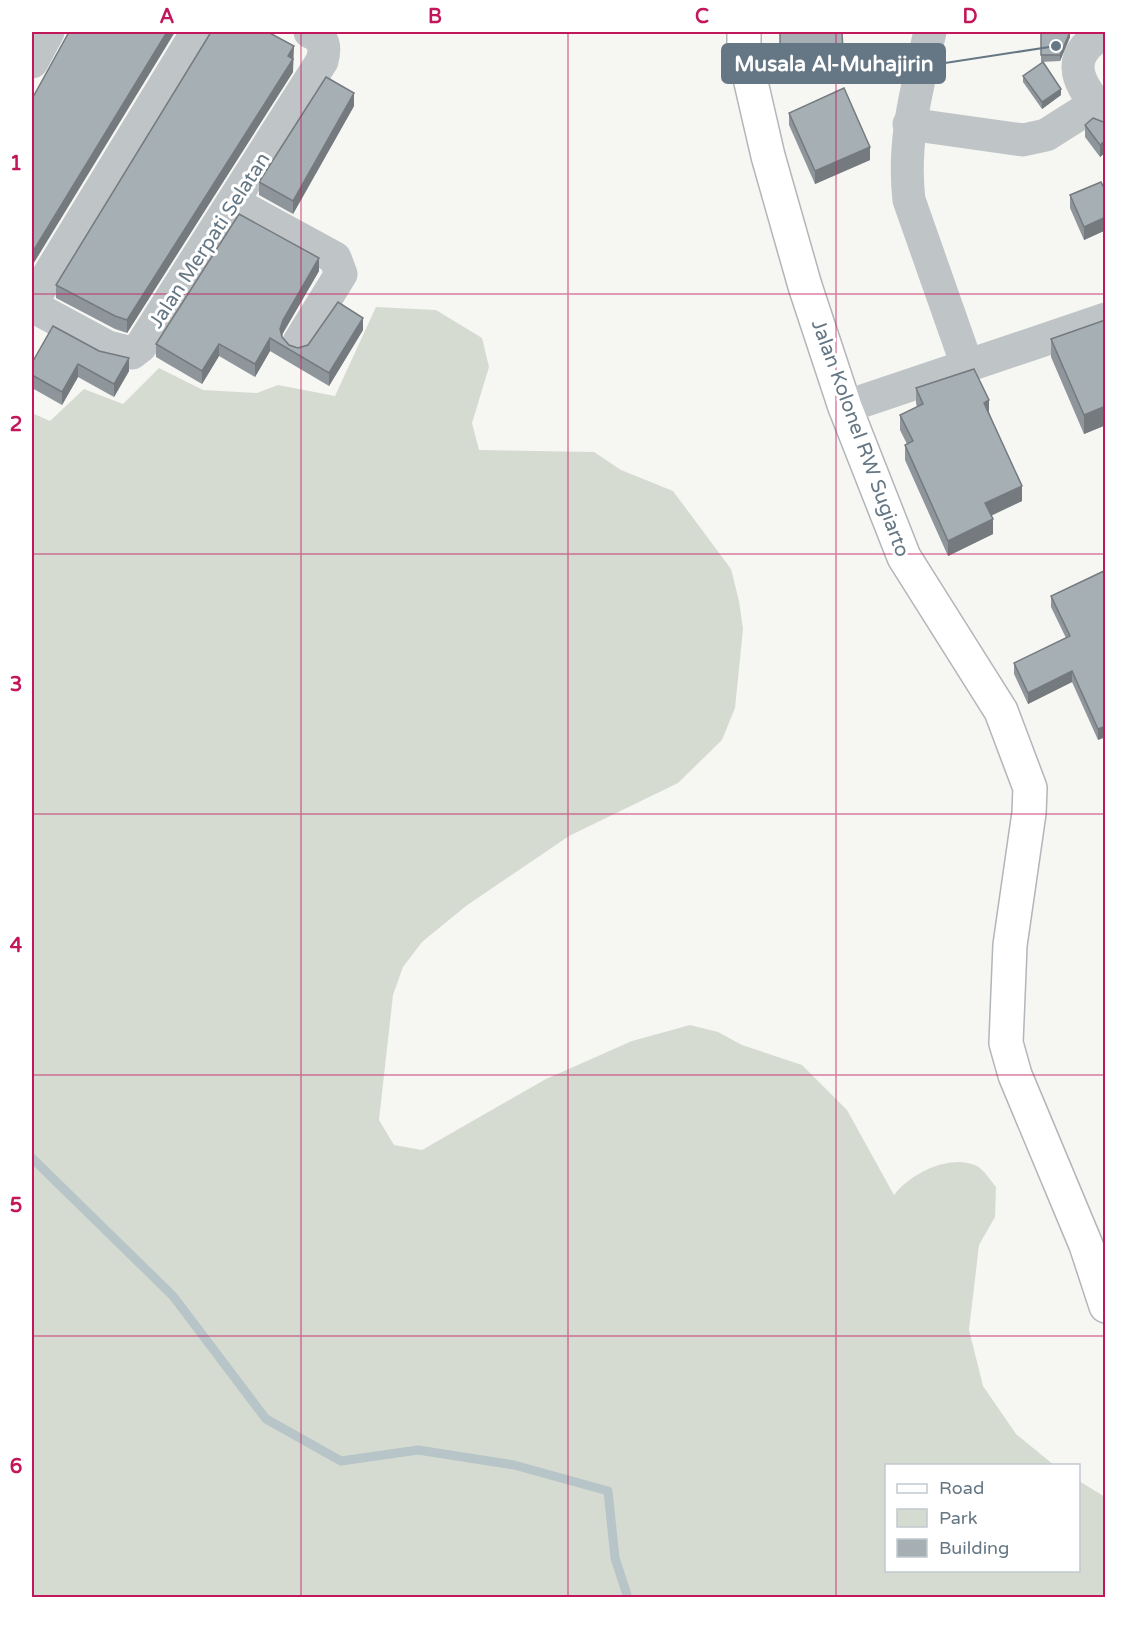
<svg xmlns="http://www.w3.org/2000/svg" width="1137" height="1629" viewBox="0 0 1137 1629" font-family="'Varela Round',sans-serif">
<style>
.green{fill:#d6dbd2}
.lines{fill:none;stroke-linecap:round;stroke-linejoin:round}
.stream{stroke:#b7c4c8;stroke-width:9}
.major-casing{stroke:#b1b6ba;stroke-width:36}
.minor{stroke:#bfc4c7;stroke-width:33}
.major{stroke:#fff;stroke-width:33}
.wall{fill:#8f969b}
.shaded-wall{fill:#747a7e}
.building{fill:#a6afb4;stroke:#747a7e;stroke-width:1.5}
.grid{fill:none;stroke:#c2185b;stroke-width:1.5;stroke-opacity:0.55}
.labels{text-anchor:middle;stroke-width:6;stroke-linejoin:round;paint-order:stroke}
.street-label{font-size:20px;fill:#657784;stroke:#fff}
.leader{fill:none;stroke:#657784;stroke-width:2}
.callout-dot{fill:#657784;stroke:#fff;stroke-width:2}
.callout{fill:#657784;stroke:#657784;stroke-width:2}
.callout-label{font-size:21px;text-anchor:middle;font-weight:bold;fill:#fff}
.neatline{fill:none;stroke:#c2185b;stroke-width:2}
.grid-label{font-size:20px;text-anchor:middle;font-weight:bold;fill:#c2185b}
</style>
<rect width="100%" height="100%" fill="#f6f6f3"/>
<path class="green" d="M 376,307 L 436,310 L 482,338 L 489,367 L 472,423 L 479,450 L 594,452 L 621,470 L 673,491 L 731,569 L 739,601 L 743,629 L 735,708 L 722,740 L 678,783 L 569,836 L 466,906 L 422,942 L 403,967 L 393,995 L 379,1120 L 394,1145 L 422,1150 L 546,1079 L 632,1041 L 690,1025 L 718,1032 L 742,1045 L 802,1065 L 847,1110 L 894,1195 C 910,1174 950,1153 977,1166 C 984,1170 991,1181 996,1187 L 995,1217 L 979,1245 L 969,1330 L 983,1386 L 1016,1434 L 1054,1465 L 886,1466 L 886,1570 L 1078,1570 L 1079,1481 L 1105,1497 L 1105,1597 L 32,1597 L 32,413 L 50,421 L 84,389 L 123,404 L 159,368 L 203,390 L 257,393 L 278,385 L 335,396 Z"/>
<g class="lines">
<path class="stream" d="M 32,1158 L 173,1296 L 266,1419 L 341,1461 L 418,1450 L 514,1465 L 608,1491 L 615,1558 L 628,1598"/>
<g class="major-casing">
<path id="major" d="M 744,32 L 744,52 L 768,156 L 805,286 L 845,407 L 904,557 L 1001,711 L 1030,788 L 1029,813 L 1010,945 L 1006,1043 L 1015,1075 L 1086,1245 L 1106,1306"/>
</g>
<g class="minor">
<path d="M 930,32 C 917,88 902,142 909,200 L 967,365"/>
<path d="M 1105,32 C 1060,58 1079,85 1106,117"/>
<path d="M 32,62 L 48,32"/>
<path d="M 909,124 L 1023,140 L 1046,135 L 1095,104"/>
<path d="M 234,203 L 335,258 L 341,274 L 299,342"/>
<path d="M 32,302 L 197,32"/>
<path d="M 32,306 L 108,347 L 132,353 L 141,346 L 322,61 C 326,47 324,38 310,32"/>
<path d="M 845,407 L 1106,319"/>
</g>
<use href="#major" class="major"/>
</g>
<g class="wall">
<path d="M 780,32 L 842,32 L 843,70 L 780,71 Z"/>
<path d="M 1041,32 L 1070,37 L 1060,61 L 1041,62 Z"/>
<path d="M 294,59 L 293,61 L 293,72 L 127,333 L 115,329 L 56,298 L 56,285 Z"/>
<path d="M 1023,76 L 1061,95 L 1042,109 L 1023,82 Z"/>
<path d="M 354,106 L 293,214 L 259,195 L 259,182 Z"/>
<path d="M 789,113 L 870,160 L 815,184 L 789,125 Z"/>
<path d="M 1106,123 L 1106,152 L 1100,157 L 1085,137 L 1085,125 Z"/>
<path d="M 1106,192 L 1106,230 L 1084,240 L 1070,208 L 1070,195 Z"/>
<path d="M 319,271 L 283,333 L 282,336 L 289,345 L 298,348 L 363,330 L 329,386 L 270,351 L 255,377 L 219,356 L 202,384 L 156,357 L 156,344 Z"/>
<path d="M 1106,322 L 1106,425 L 1084,434 L 1051,357 L 1051,339 Z"/>
<path d="M 53,326 L 129,371 L 114,397 L 78,377 L 62,405 L 32,388 L 32,363 Z"/>
<path d="M 916,388 L 989,412 L 1022,501 L 991,516 L 993,534 L 948,556 L 905,460 L 905,445 L 907,444 L 900,430 L 900,415 L 917,407 L 916,403 Z"/>
<path d="M 1106,570 L 1098,740 L 1072,682 L 1028,704 L 1014,674 L 1014,663 L 1066,638 L 1051,607 L 1051,596 Z"/>
</g>
<g class="shaded-wall">
<path d="M 167,32 L 175,32 L 32,266 L 32,253 Z"/>
<path d="M 1070,32 L 1070,37 L 1060,61 L 1060,55 Z"/>
<path d="M 294,46 L 293,72 L 127,333 L 127,320 Z"/>
<path d="M 1061,89 L 1061,95 L 1042,109 L 1042,102 Z"/>
<path d="M 354,93 L 354,106 L 293,214 L 293,201 Z"/>
<path d="M 1106,140 L 1106,152 L 1100,157 L 1100,145 Z"/>
<path d="M 870,147 L 870,160 L 815,184 L 815,171 Z"/>
<path d="M 1106,217 L 1106,230 L 1084,240 L 1084,227 Z"/>
<path d="M 319,258 L 319,271 L 283,333 L 280,342 L 280,329 L 283,320 Z"/>
<path d="M 363,318 L 363,330 L 329,386 L 329,373 Z"/>
<path d="M 270,338 L 270,351 L 255,377 L 255,364 Z"/>
<path d="M 219,344 L 219,356 L 202,384 L 202,371 Z"/>
<path d="M 129,358 L 129,371 L 114,397 L 114,384 Z"/>
<path d="M 78,364 L 78,377 L 62,405 L 62,392 Z"/>
<path d="M 989,400 L 989,415 L 984,403 Z"/>
<path d="M 1106,406 L 1106,425 L 1084,434 L 1084,415 Z"/>
<path d="M 1022,486 L 1022,501 L 985,518 L 985,503 Z"/>
<path d="M 993,519 L 993,534 L 948,556 L 948,541 Z"/>
<path d="M 1072,671 L 1072,682 L 1028,704 L 1028,693 Z"/>
<path d="M 1106,726 L 1106,737 L 1098,740 L 1098,729 Z"/>
</g>
<g class="building">
<path d="M 69,32 L 167,32 L 32,253 L 32,99 Z"/>
<path d="M 211,32 L 268,32 L 294,46 L 288,56 L 293,59 L 127,320 L 115,316 L 56,285 Z"/>
<path d="M 780,32 L 842,32 L 843,51 L 780,52 Z"/>
<path d="M 1041,32 L 1070,32 L 1060,55 L 1041,55 Z"/>
<path d="M 1043,62 L 1061,89 L 1042,102 L 1023,76 Z"/>
<path d="M 326,77 L 354,93 L 293,201 L 259,182 Z"/>
<path d="M 844,88 L 870,147 L 815,171 L 789,113 Z"/>
<path d="M 1093,118 L 1106,123 L 1106,140 L 1100,145 L 1085,125 Z"/>
<path d="M 1101,182 L 1106,192 L 1106,217 L 1084,227 L 1070,195 Z"/>
<path d="M 239,214 L 319,258 L 283,320 L 280,329 L 282,337 L 289,345 L 298,348 L 308,345 L 338,302 L 363,318 L 329,373 L 270,338 L 255,364 L 219,344 L 202,371 L 156,344 Z"/>
<path d="M 1105,320 L 1106,406 L 1084,415 L 1051,339 Z"/>
<path d="M 53,326 L 99,351 L 129,358 L 114,384 L 78,364 L 62,392 L 32,375 L 32,363 Z"/>
<path d="M 974,369 L 989,400 L 984,403 L 1022,486 L 985,503 L 993,519 L 948,541 L 905,445 L 913,441 L 900,415 L 923,404 L 916,388 Z"/>
<path d="M 1106,570 L 1106,726 L 1098,729 L 1072,671 L 1028,693 L 1014,663 L 1070,636 L 1051,596 Z"/>
</g>
<path class="grid" d="M 301,32 L 301,1598M 568,32 L 568,1598M 836,32 L 836,1598M 32,294 L 1106,294M 32,554 L 1106,554M 32,814 L 1106,814M 32,1075 L 1106,1075M 32,1336 L 1106,1336"/>
<g class="labels">
<g class="street-label">
<text transform="translate(209 240) rotate(-57)" y="7">Jalan Merpati Selatan</text>
<text transform="translate(861 438) rotate(70)" y="7">Jalan Kolonel RW Sugiarto</text>
</g>
</g>
<path class="leader" d="M1056 46L945 63"/>
<circle class="callout-dot" cx="1056" cy="46" r="6"/>
<rect class="callout" x="722" y="44" width="223" height="39" rx="6"/>
<g class="callout-label">
<text x="834" y="71">Musala Al-Muhajirin</text>
</g>
<rect width="1137" height="1629" fill="none" stroke="#ffffff" stroke-width="66"/>
<rect x="885" y="1464" width="195" height="108" fill="#ffffff" stroke="#c1c9ce" stroke-width="1.5"/>
<rect x="897" y="1484" width="30" height="9" fill="#ffffff" stroke="#c1c9ce" stroke-width="1.5"/>
<text x="939" y="1494" font-size="18" fill="#657784">Road</text>
<rect x="897" y="1509" width="30" height="18" fill="#d6dbd2" stroke="#c1c9ce" stroke-width="1.5"/>
<text x="939" y="1524" font-size="18" fill="#657784">Park</text>
<rect x="897" y="1539" width="30" height="18" fill="#a6afb4" stroke="#c1c9ce" stroke-width="1.5"/>
<text x="939" y="1554" font-size="18" fill="#657784">Building</text>
<rect x="33" y="33" width="1071" height="1563" class="neatline"/>
<g class="grid-label">
<text x="167" y="23">A</text>
<text x="435" y="23">B</text>
<text x="702" y="23">C</text>
<text x="970" y="23">D</text>
<text x="16" y="170">1</text>
<text x="16" y="431">2</text>
<text x="16" y="691">3</text>
<text x="16" y="952">4</text>
<text x="16" y="1212">5</text>
<text x="16" y="1473">6</text>
</g>
</svg>
